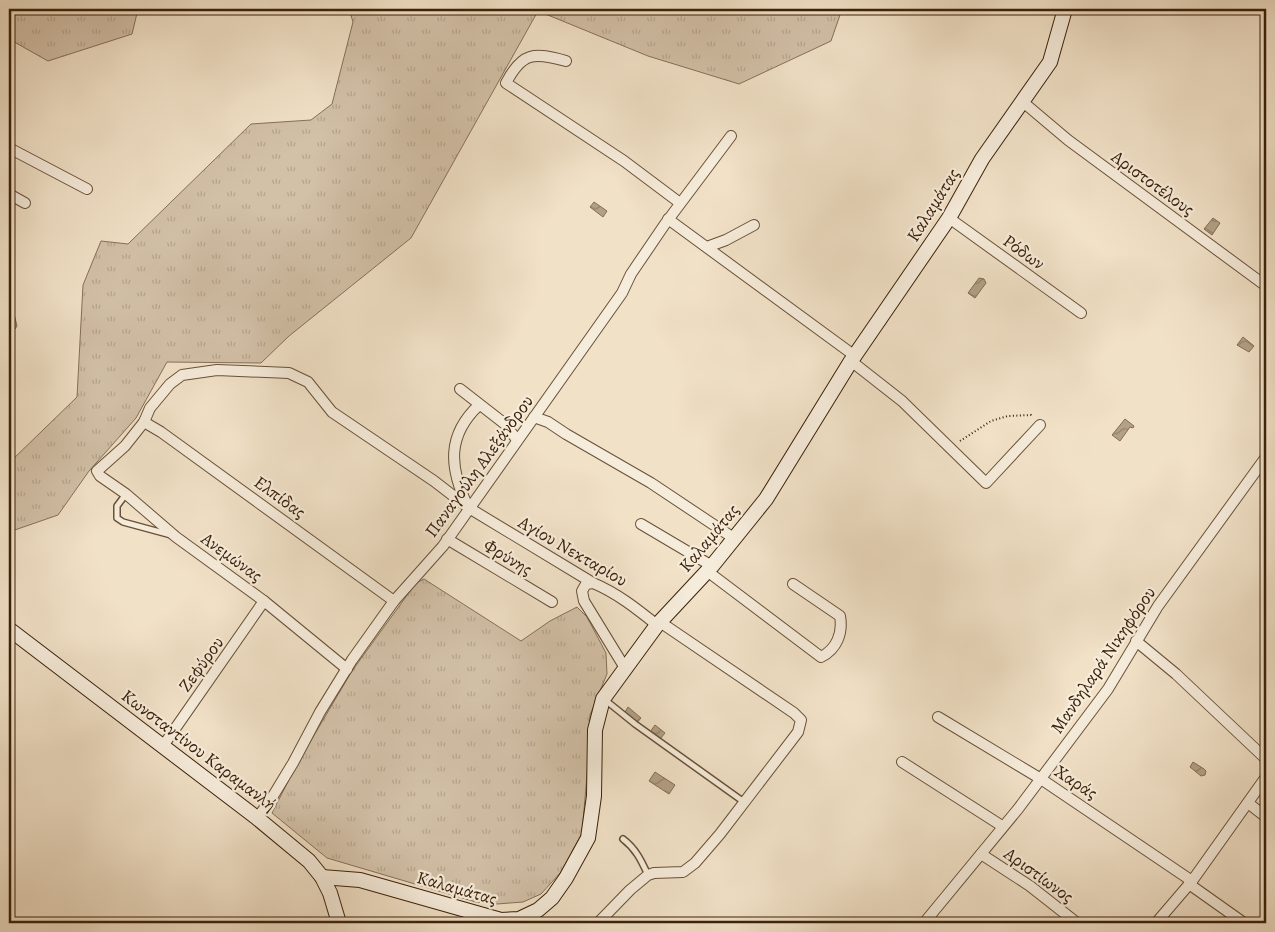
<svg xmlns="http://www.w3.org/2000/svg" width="1275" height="932" viewBox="0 0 1275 932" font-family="Alegreya,serif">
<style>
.grass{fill:url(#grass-tufts);stroke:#867058}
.water{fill:url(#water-waves);stroke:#836d54}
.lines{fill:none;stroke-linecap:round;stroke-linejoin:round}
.lane-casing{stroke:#685138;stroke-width:8}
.street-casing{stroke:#685138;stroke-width:12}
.secondary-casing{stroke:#3b2109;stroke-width:16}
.path{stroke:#3b2109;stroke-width:2;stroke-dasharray:1 2.5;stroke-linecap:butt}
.lane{stroke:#f6ecdb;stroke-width:5}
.street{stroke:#f6ecdb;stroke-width:10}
.secondary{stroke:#f6ecdb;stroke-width:14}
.labels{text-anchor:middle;stroke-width:4.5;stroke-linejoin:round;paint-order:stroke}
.street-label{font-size:18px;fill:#3b2109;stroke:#f6ecdb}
</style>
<defs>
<pattern id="grass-tufts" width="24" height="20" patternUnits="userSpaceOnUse" patternTransform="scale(1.25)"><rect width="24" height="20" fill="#d2c0a7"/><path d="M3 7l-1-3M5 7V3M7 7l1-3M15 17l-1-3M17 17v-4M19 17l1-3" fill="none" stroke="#b5a58e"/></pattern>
<pattern id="water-waves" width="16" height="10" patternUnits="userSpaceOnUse" patternTransform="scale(1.25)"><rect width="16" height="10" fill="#b3a086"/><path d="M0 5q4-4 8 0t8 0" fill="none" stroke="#93826c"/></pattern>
</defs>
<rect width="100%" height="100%" fill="#f1e1c7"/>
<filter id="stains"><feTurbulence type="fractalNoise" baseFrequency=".004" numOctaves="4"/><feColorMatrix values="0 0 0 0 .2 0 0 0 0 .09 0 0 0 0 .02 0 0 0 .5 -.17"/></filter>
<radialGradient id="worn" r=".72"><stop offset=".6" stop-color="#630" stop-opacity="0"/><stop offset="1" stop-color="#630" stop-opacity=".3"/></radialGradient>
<g class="grass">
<path d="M 9,9 L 138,9 L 132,34 L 48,61 L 9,39 Z"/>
<path d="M 349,9 L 842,9 L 831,41 L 739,84 L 648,56 L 538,11 L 411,238 L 289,336 L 261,363 L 167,362 L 136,418 L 89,471 L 58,515 L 9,532 L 9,463 L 77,397 L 83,285 L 101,241 L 128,244 L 251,124 L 311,120 L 332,104 L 353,22 Z"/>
<path d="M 424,579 L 521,641 L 550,621 L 577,607 L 587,617 L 606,653 L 607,674 L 590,715 L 587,775 L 582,833 L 561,872 L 541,894 L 523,902 L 497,904 L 476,902 L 327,858 L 272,813 L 297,764 L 352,671 L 416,583 Z"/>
</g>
<g class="water">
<path d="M 594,202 L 607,211 L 603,217 L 590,207 Z"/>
<path d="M 1213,218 L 1220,223 L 1212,235 L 1204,229 Z"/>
<path d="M 979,278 L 984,279 L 986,283 L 975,298 L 968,293 Z"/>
<path d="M 9,311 L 14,314 L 17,326 L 15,329 L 9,328 Z"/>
<path d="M 1243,337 L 1254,346 L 1249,352 L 1237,345 Z"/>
<path d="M 1125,419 L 1134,426 L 1133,428 L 1130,427 L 1120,441 L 1112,435 Z"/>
<path d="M 628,707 L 641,718 L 636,724 L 624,714 Z"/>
<path d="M 655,725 L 665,733 L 660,739 L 650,732 Z"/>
<path d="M 1193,762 L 1204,769 L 1206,771 L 1205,775 L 1201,776 L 1190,767 Z"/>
<path d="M 655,772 L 675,785 L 669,794 L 649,781 Z"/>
</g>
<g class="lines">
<g class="lane-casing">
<g id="lane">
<path d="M 126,494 L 117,506 L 117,518 L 123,522 L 171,535"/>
<path d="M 604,699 L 635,724 L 744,802"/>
<path d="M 623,839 C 636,849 641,860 648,875"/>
</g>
</g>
<g class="street-casing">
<g id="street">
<path d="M 566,61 C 534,52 522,52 506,83 L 624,161 L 680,203"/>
<path d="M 1023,102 L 1068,140 L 1266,286"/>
<path d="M 9,148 L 87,189"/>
<path d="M 9,194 L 25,203"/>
<path d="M 949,218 L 1081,313"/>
<path d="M 668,219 L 855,356"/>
<path d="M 707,247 L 726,240 L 754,225"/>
<path d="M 851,361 L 902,401 L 986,483 L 1040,425"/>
<path d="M 460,389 L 505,424 L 517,440"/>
<path d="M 534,417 L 548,422 L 566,434 L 651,483 L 735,539"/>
<path d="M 144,422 L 161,432 L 394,601"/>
<path d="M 467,505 C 449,467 447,435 479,405"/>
<path d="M 641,524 L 712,566"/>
<path d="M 447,539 L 552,602"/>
<path d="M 707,571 L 821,657 C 837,649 843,633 840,616 L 793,584"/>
<path d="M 593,583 L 586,584 L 582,591 L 584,601 L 625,668"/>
<path d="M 1136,641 L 1176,674 L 1266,759"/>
<path d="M 347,669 L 264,601 L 176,537 L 126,494 L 100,476 L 97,471 L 125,446 L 144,422 L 150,408 L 170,384 L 182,375 L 217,370 L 289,373 L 308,382 L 332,412 L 434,481 L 469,508 L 593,583 C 617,593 637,609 657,625"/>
<path d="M 938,717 L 1041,779 L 1192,881"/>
<path d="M 163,746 L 264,601"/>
<path d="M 902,762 L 1002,826"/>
<path d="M 1248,803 L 1266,817"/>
<path d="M 257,818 L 270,801 L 293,763 L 320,712 L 352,660 L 394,601 L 443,546 L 622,293 L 631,274 L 665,224 L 731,136"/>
<path d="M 981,854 L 1030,886 L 1077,923"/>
<path d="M 1189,884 L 1244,923"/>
<path d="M 598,923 L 630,890 L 648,875 L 654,873 L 683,872 L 695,863 L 720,834 L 798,732 L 801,720 L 794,713 L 660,622"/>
<path d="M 924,923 L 1018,809 L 1108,689 L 1158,606 L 1266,457"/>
<path d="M 1156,923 L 1192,881 L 1266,777"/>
</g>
</g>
<g class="secondary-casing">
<g id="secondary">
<path d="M 9,629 L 257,818 L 309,861 L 322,877 L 330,893 L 339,923"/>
<path d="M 322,877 L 360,880 L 501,920 L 519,919 L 538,910 L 552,898 L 566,878 L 588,838 L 594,796 L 595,730 L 603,699 L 657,625 L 712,566 L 766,499 L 851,361 L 949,218 L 982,159 L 1050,62 L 1065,9"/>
</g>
</g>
<path class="path" d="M 960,441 L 991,421 L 1008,416 L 1031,415 L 1032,417"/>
<use href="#lane" class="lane"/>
<use href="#street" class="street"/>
<use href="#secondary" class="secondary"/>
</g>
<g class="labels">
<g class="street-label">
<text transform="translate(1153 183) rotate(36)" y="6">Αριστοτέλους</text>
<text transform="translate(933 205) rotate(-58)" y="6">Καλαμάτας</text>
<text transform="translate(1024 252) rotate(36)" y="6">Ρόδων</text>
<text transform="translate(479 466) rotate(-54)" y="6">Παναγούλη Αλεξάνδρου</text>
<text transform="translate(280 497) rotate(36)" y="6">Ελπίδας</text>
<text transform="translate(709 538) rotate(-50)" y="6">Καλαμάτας</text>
<text transform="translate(573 551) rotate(30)" y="6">Αγίου Νεκταρίου</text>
<text transform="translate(232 557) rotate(36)" y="6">Ανεμώνας</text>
<text transform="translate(508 557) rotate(31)" y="6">Φρύνης</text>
<text transform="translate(1103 660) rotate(-56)" y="6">Μανδηλαρά Νικηφόρου</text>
<text transform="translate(201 664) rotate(-54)" y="6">Ζεφύρου</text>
<text transform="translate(199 750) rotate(37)" y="6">Κωνσταντίνου Καραμανλή</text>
<text transform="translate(1076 782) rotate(33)" y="6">Χαράς</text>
<text transform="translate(1039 875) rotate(36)" y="6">Αριστίωνος</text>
<text transform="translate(457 888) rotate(16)" y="6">Καλαμάτας</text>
</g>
</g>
<rect width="1275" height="932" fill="none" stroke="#f1e1c7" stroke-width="30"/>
<rect x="10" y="10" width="1255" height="912" fill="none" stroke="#3b2109" stroke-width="2.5"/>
<rect x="15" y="15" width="1245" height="902" fill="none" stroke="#3b2109"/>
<rect width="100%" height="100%" filter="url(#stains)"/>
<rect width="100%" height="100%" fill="url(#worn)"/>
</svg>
